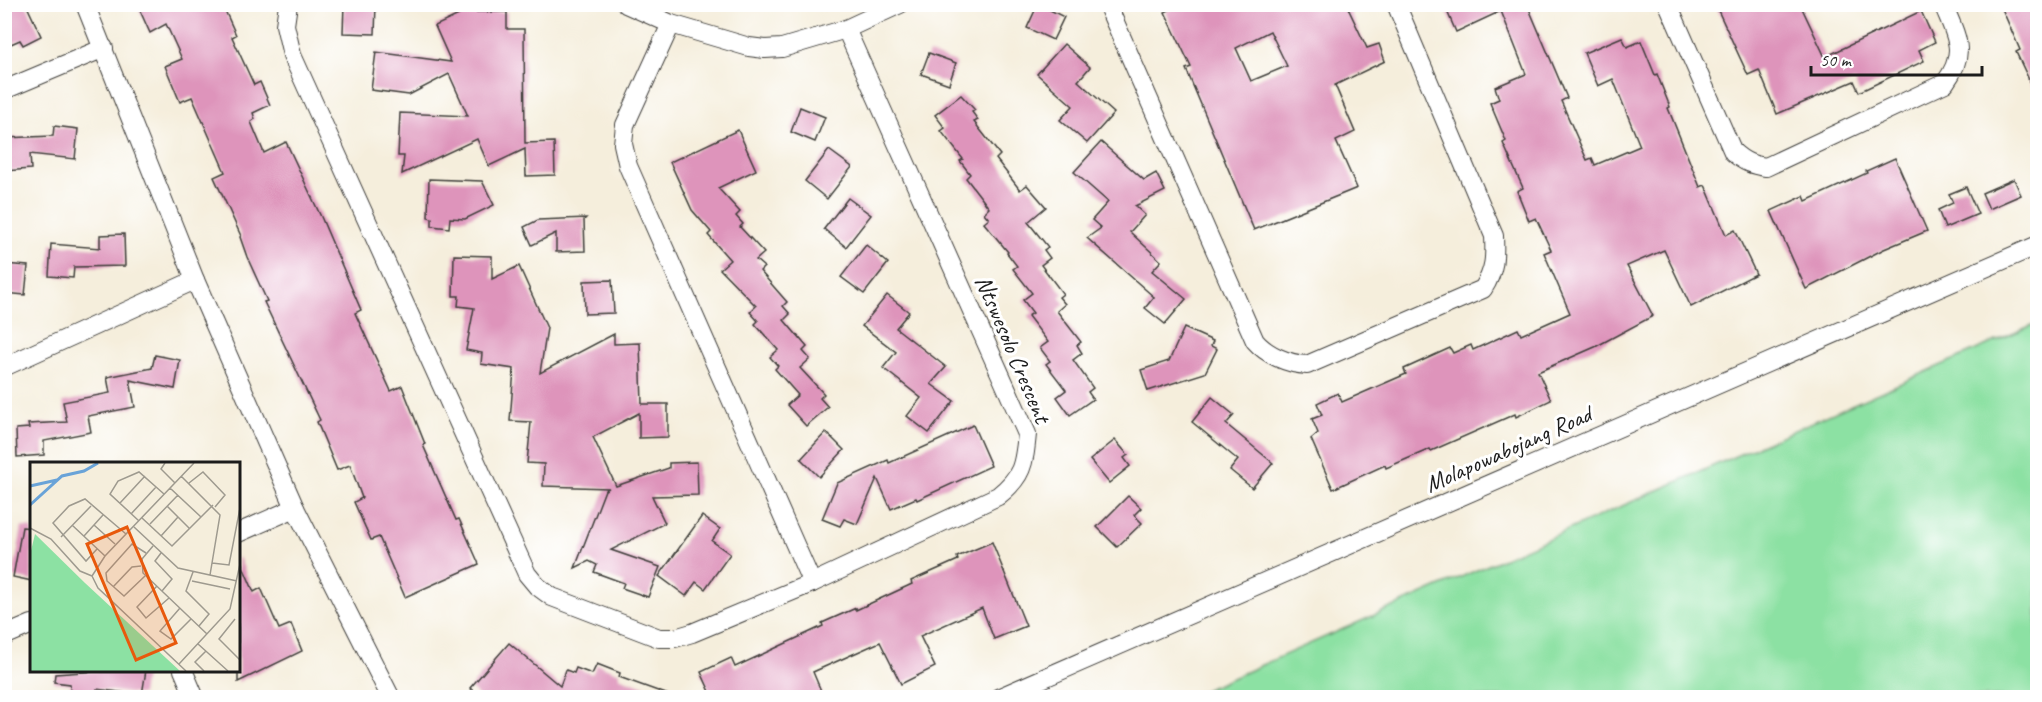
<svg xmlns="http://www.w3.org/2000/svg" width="2042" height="702" viewBox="0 0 2042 702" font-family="Caveat,sans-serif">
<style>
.green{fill:#8ce1a3;stroke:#547e60;stroke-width:1.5}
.building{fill:#de94bb;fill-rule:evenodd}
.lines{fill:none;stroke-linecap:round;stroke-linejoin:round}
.minor-casing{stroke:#3d3c39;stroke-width:20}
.minor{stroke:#fff;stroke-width:18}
.labels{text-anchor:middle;stroke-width:6;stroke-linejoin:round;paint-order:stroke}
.street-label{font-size:24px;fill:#1c1c1c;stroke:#fff}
.inset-river{fill:none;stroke:#69a3d8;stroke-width:3}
.inset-road{fill:none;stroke:#9e9a8f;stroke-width:1.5}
.view{fill:#e8590c;fill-opacity:0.15;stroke:#e8590c;stroke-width:3}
.inset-edge{fill:none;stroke:#1c1c1c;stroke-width:3}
</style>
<rect width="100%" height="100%" fill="#fff"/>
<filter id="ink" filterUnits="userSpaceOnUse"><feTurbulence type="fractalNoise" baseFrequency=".0167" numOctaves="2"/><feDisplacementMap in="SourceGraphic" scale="12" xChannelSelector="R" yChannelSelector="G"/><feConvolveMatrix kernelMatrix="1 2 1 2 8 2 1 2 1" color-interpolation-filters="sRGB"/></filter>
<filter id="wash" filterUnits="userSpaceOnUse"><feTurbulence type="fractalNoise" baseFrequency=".008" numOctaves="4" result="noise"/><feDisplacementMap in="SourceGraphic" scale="24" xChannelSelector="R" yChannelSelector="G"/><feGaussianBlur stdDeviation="1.35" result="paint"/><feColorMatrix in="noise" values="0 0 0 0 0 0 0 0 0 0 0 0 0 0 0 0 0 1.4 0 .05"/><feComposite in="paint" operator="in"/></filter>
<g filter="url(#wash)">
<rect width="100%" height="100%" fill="#f5eedc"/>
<path class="green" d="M 2037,323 L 2037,697 L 1189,697 Z"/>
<g id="blocks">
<g class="building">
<path d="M 4,4 L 26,4 L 41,36 L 23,45 L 20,40 L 4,47 Z"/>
<path d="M 137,4 L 222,4 L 236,35 L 232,37 L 254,85 L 260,82 L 270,105 L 253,113 L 255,119 L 251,122 L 264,153 L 286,142 L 322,219 L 361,310 L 355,313 L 391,391 L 402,386 L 425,444 L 423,445 L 456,520 L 459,519 L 479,564 L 405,597 L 379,537 L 371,540 L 354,502 L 362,498 L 350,465 L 337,470 L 317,422 L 320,420 L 264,302 L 267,301 L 247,257 L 240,237 L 241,236 L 214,177 L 225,172 L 192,97 L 180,102 L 165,66 L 182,59 L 166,24 L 150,33 Z"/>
<path d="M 344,4 L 376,4 L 375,34 L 343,33 Z"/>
<path d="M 1038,4 L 1064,17 L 1053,40 L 1027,28 Z"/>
<path d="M 1181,4 L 1346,4 L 1367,48 L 1379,44 L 1385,61 L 1335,85 L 1355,132 L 1336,141 L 1357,188 L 1254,230 L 1186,69 L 1191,67 L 1165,12 ZM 1270,31 L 1287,66 L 1251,81 L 1236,48 Z"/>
<path d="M 1444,4 L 1527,4 L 1567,98 L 1561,101 L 1587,160 L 1592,158 L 1595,165 L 1640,146 L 1613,79 L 1598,86 L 1584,53 L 1622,37 L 1627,47 L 1641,41 L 1655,75 L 1657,74 L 1670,107 L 1668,108 L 1700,187 L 1705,185 L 1726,235 L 1735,230 L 1756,274 L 1691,307 L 1664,250 L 1627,266 L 1653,316 L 1595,347 L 1538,372 L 1551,400 L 1516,417 L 1515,414 L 1431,451 L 1430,449 L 1386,468 L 1385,465 L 1333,489 L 1311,439 L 1318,433 L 1312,419 L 1322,415 L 1317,403 L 1338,393 L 1342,402 L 1406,374 L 1404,369 L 1450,348 L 1453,353 L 1471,345 L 1473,350 L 1518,329 L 1521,335 L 1570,313 L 1544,253 L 1551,250 L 1536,218 L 1529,221 L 1517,191 L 1523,188 L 1503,143 L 1506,141 L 1490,103 L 1499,99 L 1495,87 L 1526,74 L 1501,11 L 1456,32 Z"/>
<path d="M 1715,4 L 1800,4 L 1825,57 L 1921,11 L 1935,42 L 1919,50 L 1924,61 L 1859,92 L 1854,81 L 1777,114 L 1759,70 L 1748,75 Z"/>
<path d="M 2000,4 L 2037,4 L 2037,97 L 2016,52 L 2020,50 Z"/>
<path d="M 465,12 L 507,12 L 507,29 L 524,29 L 525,143 L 554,142 L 555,175 L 526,176 L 525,149 L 489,166 L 477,139 L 402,174 L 404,156 L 398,156 L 400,113 L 468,116 L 449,74 L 409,95 L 371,90 L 376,52 L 451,62 L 435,26 Z"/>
<path d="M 1064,44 L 1090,67 L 1078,81 L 1114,113 L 1087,143 L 1060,120 L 1073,106 L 1037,74 Z"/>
<path d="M 929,53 L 956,63 L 949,84 L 921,74 Z"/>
<path d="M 961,95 L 975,110 L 972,112 L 978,120 L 974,122 L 1000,155 L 996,159 L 1020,190 L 1027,185 L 1046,207 L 1028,222 L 1048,247 L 1044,250 L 1050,258 L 1041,265 L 1063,294 L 1059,297 L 1065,304 L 1057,311 L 1081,342 L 1077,345 L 1082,353 L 1073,360 L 1093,388 L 1088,392 L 1093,399 L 1070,415 L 1057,397 L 1066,390 L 1046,364 L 1050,361 L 1040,348 L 1048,342 L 1028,316 L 1033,313 L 1023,300 L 1032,293 L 1013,269 L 1017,266 L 1007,253 L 1008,252 L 984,223 L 989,219 L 984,213 L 989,208 L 966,178 L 970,174 L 960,161 L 963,159 L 941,131 L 945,128 L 935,115 Z"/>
<path d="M 800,107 L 825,117 L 815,142 L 791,132 Z"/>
<path d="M 54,126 L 78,129 L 75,159 L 30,154 L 31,169 L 4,171 L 4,138 L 53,136 Z"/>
<path d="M 738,130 L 756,170 L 718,188 L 740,212 L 736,216 L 743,224 L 740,227 L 764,253 L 756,260 L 764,267 L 760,271 L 787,302 L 783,306 L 790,314 L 784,320 L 807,347 L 803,351 L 810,359 L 800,368 L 824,394 L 820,398 L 828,407 L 806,426 L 787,405 L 798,395 L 775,369 L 778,366 L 770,357 L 778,350 L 755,324 L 758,321 L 750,312 L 756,306 L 720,269 L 730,260 L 708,235 L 711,232 L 692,210 L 670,162 Z"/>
<path d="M 1101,142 L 1144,180 L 1156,173 L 1165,191 L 1135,206 L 1145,215 L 1130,232 L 1161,261 L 1152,271 L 1186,299 L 1165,324 L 1145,308 L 1154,297 L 1087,238 L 1101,228 L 1092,220 L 1108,202 L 1074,172 Z"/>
<path d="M 829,150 L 852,167 L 827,199 L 805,181 Z"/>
<path d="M 1895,158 L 1927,231 L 1884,249 L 1806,289 L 1771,211 L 1804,196 L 1806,201 L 1867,173 L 1866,171 Z"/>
<path d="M 429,179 L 482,181 L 494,205 L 465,219 L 450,218 L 449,228 L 432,226 L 432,218 L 428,217 Z"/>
<path d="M 2014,179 L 2021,195 L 1989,209 L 1982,193 Z"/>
<path d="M 1966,187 L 1978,214 L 1945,228 L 1938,210 L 1953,203 L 1949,194 Z"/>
<path d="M 848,198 L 871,215 L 846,247 L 824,229 Z"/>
<path d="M 586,218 L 584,220 L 585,251 L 556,252 L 556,233 L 532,245 L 524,227 L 538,220 Z"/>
<path d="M 124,234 L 125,266 L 74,267 L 73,278 L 49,276 L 51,244 L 100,248 L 100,235 Z"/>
<path d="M 866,245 L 888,263 L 864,294 L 841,277 Z"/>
<path d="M 454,255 L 492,256 L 492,279 L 519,266 L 547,328 L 540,373 L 614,334 L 614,344 L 640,343 L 642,404 L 668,404 L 668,437 L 639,438 L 639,413 L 593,437 L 616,486 L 669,468 L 669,463 L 697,462 L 698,495 L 652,496 L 665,523 L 611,550 L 660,567 L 648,597 L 622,588 L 624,583 L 594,572 L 597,565 L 589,561 L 575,568 L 605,490 L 609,488 L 543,486 L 544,464 L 527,463 L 531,422 L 510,421 L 514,369 L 481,364 L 482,353 L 466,350 L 474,308 L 458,306 L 459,296 L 453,296 Z"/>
<path d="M 4,264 L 28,266 L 25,295 L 4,293 Z"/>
<path d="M 612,280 L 614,313 L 585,314 L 584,281 Z"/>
<path d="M 887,295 L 909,312 L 896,328 L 946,367 L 931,384 L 954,401 L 929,433 L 907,416 L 921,398 L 883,368 L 896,352 L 862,326 Z"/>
<path d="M 1184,328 L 1213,341 L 1211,346 L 1217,349 L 1205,373 L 1148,391 L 1141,370 L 1169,361 Z"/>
<path d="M 155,355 L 180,360 L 175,389 L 130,380 L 135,407 L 88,416 L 91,432 L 44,441 L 44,455 L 17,457 L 16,429 L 29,428 L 28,424 L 67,422 L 63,402 L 110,393 L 107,377 L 152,368 Z"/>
<path d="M 1212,397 L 1234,415 L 1226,424 L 1273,463 L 1252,488 L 1230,470 L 1238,460 L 1192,422 Z"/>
<path d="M 973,425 L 991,466 L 917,500 L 916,498 L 891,509 L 877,478 L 857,524 L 844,519 L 840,526 L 822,519 L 837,483 L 888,460 L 889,463 Z"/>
<path d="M 826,432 L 844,450 L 819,477 L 801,459 Z"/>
<path d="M 1115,440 L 1128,455 L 1124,458 L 1130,466 L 1109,483 L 1090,460 Z"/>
<path d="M 1128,496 L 1141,508 L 1134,515 L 1142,523 L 1117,547 L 1097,527 Z"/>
<path d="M 702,516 L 720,529 L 712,541 L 730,554 L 705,589 L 696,582 L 686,596 L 659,576 Z"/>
<path d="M 22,527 L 32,528 L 32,581 L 13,577 Z"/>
<path d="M 992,542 L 1026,626 L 994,639 L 982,608 L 920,636 L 935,667 L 901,684 L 880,642 L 813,672 L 824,698 L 713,698 L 701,672 L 731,658 L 735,667 L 823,626 L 822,623 L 856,608 L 856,610 L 912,584 L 911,581 L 958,560 L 957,557 Z"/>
<path d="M 238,555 L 254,592 L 261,588 L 279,629 L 291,624 L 302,651 L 238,682 Z"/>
<path d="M 509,643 L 560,686 L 566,670 L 574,673 L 576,668 L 592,674 L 597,664 L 620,673 L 619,677 L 669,695 L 669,698 L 481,698 L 470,688 Z"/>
<path d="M 112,670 L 146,670 L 142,695 L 97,689 L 97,698 L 71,698 L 70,684 L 54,682 L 55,674 Z"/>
</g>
</g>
</g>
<g filter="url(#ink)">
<use href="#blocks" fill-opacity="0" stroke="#3d3c39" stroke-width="1.5"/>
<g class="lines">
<g class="minor-casing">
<g id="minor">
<path d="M 85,4 L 195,280 L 295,508 L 391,698"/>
<path d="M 288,4 L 285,25 L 292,55 L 527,574 L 537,586 L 552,597 L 659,638 L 675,638 L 692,633 L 812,583 L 998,496 C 1023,476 1024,464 1027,434 L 846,29"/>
<path d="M 626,4 L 671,24 L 749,47 L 765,49 L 782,48 L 846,29 L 900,4"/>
<path d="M 1107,4 L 1255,341 C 1267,355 1288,364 1307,365 L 1483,289 C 1495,270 1495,257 1494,236 L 1396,4"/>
<path d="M 1668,4 L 1733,152 C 1744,162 1752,165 1766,167 L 1945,83 C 1968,52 1956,36 1943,4"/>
<path d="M 671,24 L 625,125 L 623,144 L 628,166 L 812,583"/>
<path d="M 4,90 L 104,48"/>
<path d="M 4,367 L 195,280"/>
<path d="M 238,533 L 295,508"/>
<path d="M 4,636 L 32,624"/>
<path d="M 183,670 L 195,698"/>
<path d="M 998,698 L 2038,245"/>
</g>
</g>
<use href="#minor" class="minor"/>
</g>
</g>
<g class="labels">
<g class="street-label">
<text transform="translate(1013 349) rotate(67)" y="8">Ntswesolo Crescent</text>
<text transform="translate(1508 449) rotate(-24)" y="8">Molapowabojang Road</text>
</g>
</g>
<g transform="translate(30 462)">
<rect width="210" height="210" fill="#f5eedc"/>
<path d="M 5,72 L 55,121 L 150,209 L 0,209 L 0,93 Z" fill="#8ce1a3"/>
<path class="inset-river" d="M 0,24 L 27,18M 0,43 L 32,14 L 54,9 L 68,1"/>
<path class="inset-road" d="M 135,1 L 131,7 L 145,21M 151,14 L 190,53 L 180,113M 159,21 L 173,10 L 195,33 L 185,45M 140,26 L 171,55M 90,41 L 115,14M 137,44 L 160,67M 101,52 L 126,25M 112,56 L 142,84 L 183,43M 109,59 L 80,32 L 88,19 L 109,10 L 134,32M 120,62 L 148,33M 42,63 L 75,94M 64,63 L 85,82M 104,65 L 148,106 L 207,119M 0,66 L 21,77 L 50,109 L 62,114M 54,74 L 73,53M 131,74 L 148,55M 31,75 L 61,44M 123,84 L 112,97 L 113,111 L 177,172M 67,87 L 56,99 L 23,61 L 39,44 L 55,37 L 96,72M 131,91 L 125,99 L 142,117 L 132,129M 182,101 L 199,103 L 210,46M 163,110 L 156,129 L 179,152 L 169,164M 62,114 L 75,94 L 164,1M 62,114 L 68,126 L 156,209M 115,114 L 94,134 L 77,119 L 76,111 L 102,82 L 116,91M 162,119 L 200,127M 127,124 L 107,145 L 116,156 L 139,136M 83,125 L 102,105 L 111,104M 150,146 L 130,169 L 141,177 L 161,157M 205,157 L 189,177 L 210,198M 168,182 L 198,209M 149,202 L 200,147 L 210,102M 174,209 L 165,200 L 176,189"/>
<path class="view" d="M 97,65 L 146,181 L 106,198 L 57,82 Z"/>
<rect width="210" height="210" class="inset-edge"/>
</g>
<rect width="2042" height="702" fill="none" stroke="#fff" stroke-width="24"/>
<path d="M1811 66v9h171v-9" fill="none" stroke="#1c1c1c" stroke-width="3"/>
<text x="1820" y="66" font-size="18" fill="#1c1c1c" stroke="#ffffff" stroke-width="4.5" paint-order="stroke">50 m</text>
</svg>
